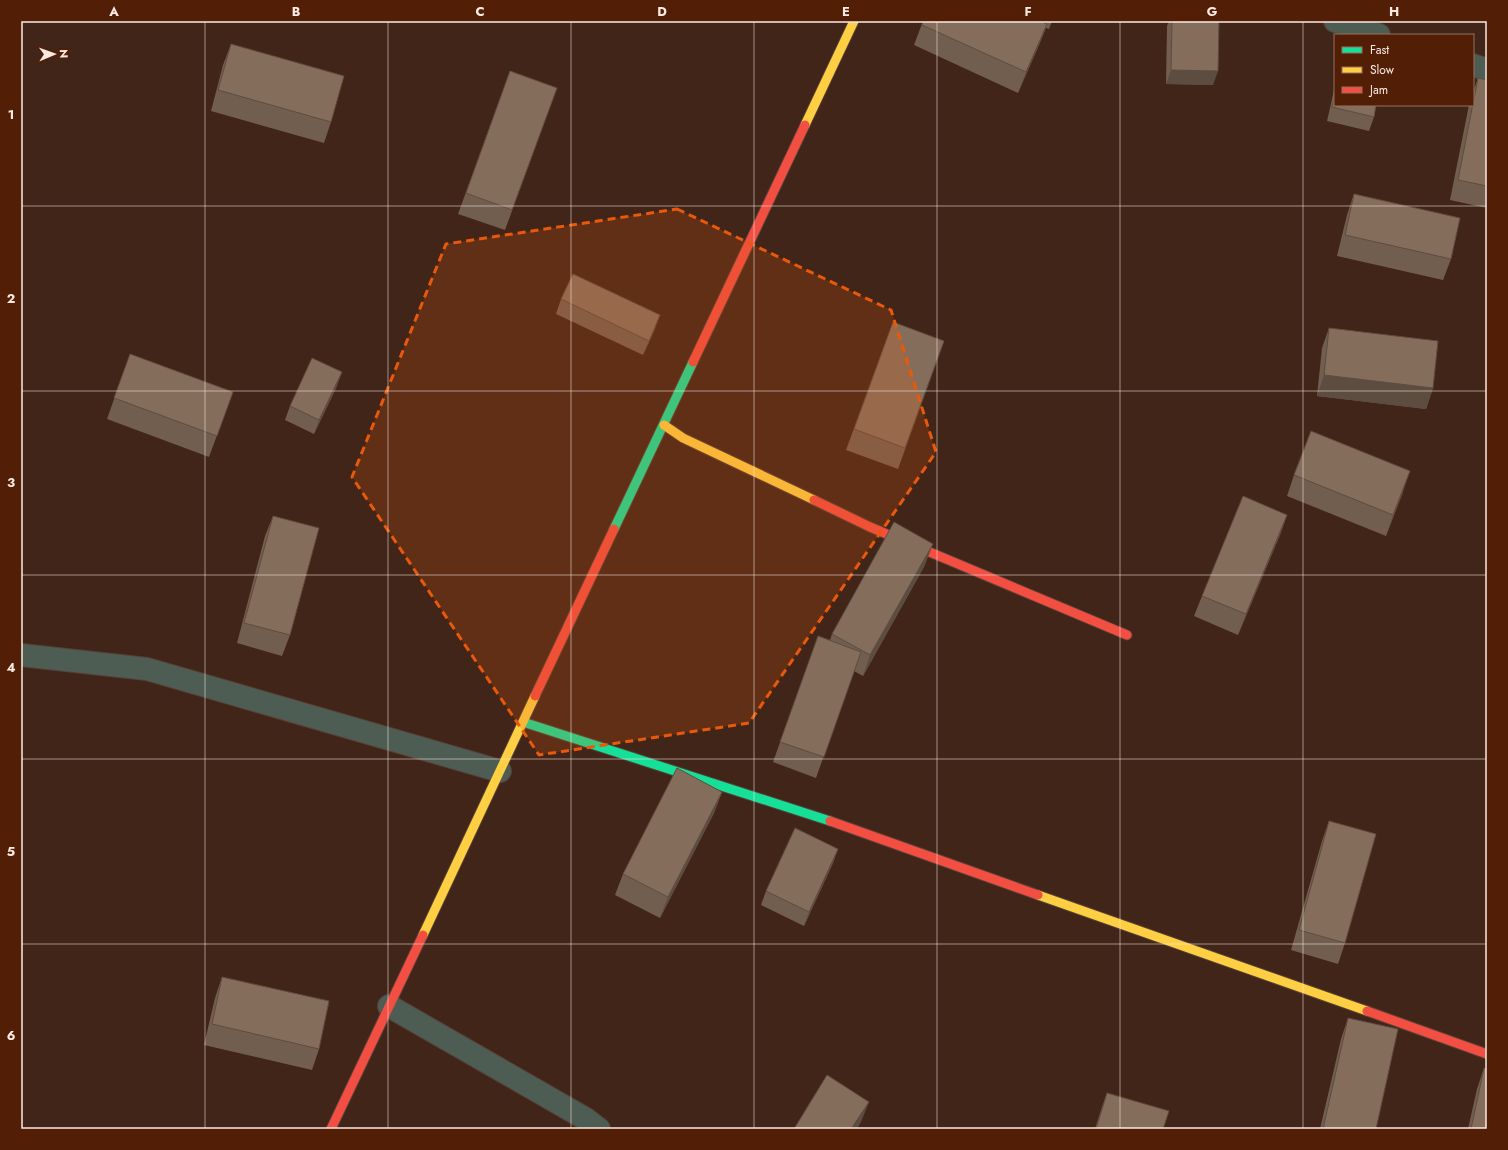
<svg xmlns="http://www.w3.org/2000/svg" width="1508" height="1150" viewBox="0 0 1508 1150" font-family="Jost,sans-serif">
<style>
.lines{fill:none;stroke-linecap:round;stroke-linejoin:round}
.street-casing{stroke:#574138;stroke-width:24}
.fast-casing{stroke:#574138;stroke-width:11}
.slow-casing{stroke:#574138;stroke-width:11}
.jam-casing{stroke:#574138;stroke-width:11}
.street{stroke:#4e5d53;stroke-width:22}
.fast{stroke:#16e098;stroke-width:9}
.slow{stroke:#ffcf43;stroke-width:9}
.jam{stroke:#f24e42;stroke-width:9}
.wall{fill:#725e4f}
.shaded-wall{fill:#5d4c40}
.building{fill:#856d5c;stroke:#5d4c40}
.marked{fill:#e8590c;fill-opacity:0.2;stroke:#e8590c;stroke-width:3;stroke-dasharray:8 5;stroke-linejoin:round}
.grid{fill:none;stroke:#fceae3;stroke-width:1;stroke-opacity:0.55}
.neatline{fill:none;stroke:#fceae3;stroke-width:1.5}
.grid-label{font-size:13px;text-anchor:middle;font-weight:bold;fill:#fceae3}
</style>
<rect width="100%" height="100%" fill="#402518"/>
<g class="lines">
<g class="street-casing">
<g id="street">
<path d="M 1335,21 L 1379,35"/>
<path d="M 1473,65 L 1487,70"/>
<path d="M 21,655 L 147,669 L 500,771"/>
<path d="M 389,1006 L 586,1119 L 599,1129"/>
</g>
</g>
<g class="fast-casing">
<g id="fast">
<path d="M 614,529 L 693,362"/>
<path d="M 523,722 L 830,821"/>
</g>
</g>
<g class="slow-casing">
<g id="slow">
<path d="M 805,125 L 854,21"/>
<path d="M 664,425 L 683,438 L 814,500"/>
<path d="M 1038,895 L 1367,1011"/>
<path d="M 423,935 L 535,696"/>
</g>
</g>
<g class="jam-casing">
<g id="jam">
<path d="M 693,362 L 805,125"/>
<path d="M 814,500 L 870,527 L 1127,635"/>
<path d="M 535,696 L 614,529"/>
<path d="M 830,821 L 1038,895"/>
<path d="M 1367,1011 L 1487,1054"/>
<path d="M 331,1129 L 423,935"/>
</g>
</g>
<use href="#street" class="street"/>
<use href="#fast" class="fast"/>
<use href="#slow" class="slow"/>
<use href="#jam" class="jam"/>
</g>
<g class="wall">
<path d="M 923,21 L 1052,21 L 1049,29 L 1046,28 L 1039,45 L 1018,93 L 914,45 Z"/>
<path d="M 1169,21 L 1219,21 L 1213,85 L 1166,84 L 1167,26 Z"/>
<path d="M 231,44 L 331,122 L 324,143 L 211,111 L 223,65 Z"/>
<path d="M 510,71 L 557,88 L 505,230 L 458,214 Z"/>
<path d="M 1478,78 L 1487,80 L 1487,208 L 1450,200 L 1469,105 L 1473,105 L 1473,92 Z"/>
<path d="M 1335,86 L 1335,105 L 1374,117 L 1369,131 L 1327,121 Z"/>
<path d="M 1354,194 L 1451,259 L 1443,280 L 1337,256 L 1347,215 Z"/>
<path d="M 561,299 L 655,329 L 643,355 L 556,314 Z"/>
<path d="M 893,322 L 944,341 L 898,469 L 846,450 Z"/>
<path d="M 1329,328 L 1433,388 L 1426,409 L 1317,396 L 1322,348 Z"/>
<path d="M 130,354 L 233,392 L 209,457 L 107,419 Z"/>
<path d="M 337,386 L 314,434 L 285,420 L 290,406 Z"/>
<path d="M 1294,475 L 1403,492 L 1386,536 L 1287,496 Z"/>
<path d="M 1287,515 L 1280,535 L 1238,635 L 1194,616 L 1202,596 Z"/>
<path d="M 273,516 L 290,635 L 282,656 L 237,643 L 265,536 Z"/>
<path d="M 925,565 L 863,676 L 854,671 L 816,778 L 773,762 L 818,636 L 830,640 L 832,634 Z"/>
<path d="M 722,792 L 714,813 L 660,918 L 615,895 L 623,874 Z"/>
<path d="M 1329,821 L 1345,943 L 1338,964 L 1291,950 L 1322,841 Z"/>
<path d="M 838,849 L 833,863 L 804,926 L 761,905 L 766,891 Z"/>
<path d="M 222,977 L 319,1049 L 312,1070 L 204,1045 L 215,998 Z"/>
<path d="M 1348,1018 L 1376,1129 L 1320,1129 L 1341,1039 Z"/>
<path d="M 1484,1068 L 1487,1129 L 1468,1129 L 1477,1089 Z"/>
<path d="M 1107,1093 L 1163,1129 L 1095,1129 L 1102,1107 Z"/>
</g>
<g class="shaded-wall">
<path d="M 1047,24 L 1039,45 L 1018,93 L 1026,72 Z"/>
<path d="M 1171,70 L 1218,71 L 1213,85 L 1166,84 Z"/>
<path d="M 660,315 L 655,329 L 643,355 L 649,341 Z"/>
<path d="M 342,372 L 337,386 L 314,434 L 319,420 Z"/>
<path d="M 1324,375 L 1433,388 L 1426,409 L 1317,396 Z"/>
<path d="M 1410,471 L 1403,492 L 1386,536 L 1393,515 Z"/>
<path d="M 1287,515 L 1280,535 L 1238,635 L 1246,614 Z"/>
<path d="M 933,544 L 925,565 L 863,676 L 870,655 Z"/>
<path d="M 722,792 L 714,813 L 660,918 L 668,897 Z"/>
<path d="M 838,849 L 833,863 L 804,926 L 809,912 Z"/>
<path d="M 869,1102 L 861,1122 L 857,1129 L 851,1129 Z"/>
</g>
<g class="building">
<path d="M 923,21 L 1040,21 L 1047,24 L 1026,72 L 922,25 Z"/>
<path d="M 1172,21 L 1219,21 L 1218,71 L 1171,70 Z"/>
<path d="M 231,44 L 344,76 L 331,122 L 218,90 Z"/>
<path d="M 510,71 L 557,88 L 512,210 L 466,193 Z"/>
<path d="M 1478,78 L 1487,80 L 1487,186 L 1458,180 Z"/>
<path d="M 1335,95 L 1335,105 L 1376,105 L 1374,117 L 1332,107 Z"/>
<path d="M 1354,194 L 1460,218 L 1451,259 L 1345,235 Z"/>
<path d="M 573,274 L 660,315 L 649,341 L 561,299 Z"/>
<path d="M 893,322 L 944,341 L 905,448 L 854,429 Z"/>
<path d="M 1329,328 L 1438,341 L 1433,388 L 1324,375 Z"/>
<path d="M 130,354 L 233,392 L 217,436 L 114,398 Z"/>
<path d="M 312,358 L 342,372 L 319,420 L 290,406 Z"/>
<path d="M 1311,431 L 1410,471 L 1393,515 L 1294,475 Z"/>
<path d="M 1243,496 L 1287,515 L 1246,614 L 1202,596 Z"/>
<path d="M 273,516 L 319,528 L 290,635 L 244,623 Z"/>
<path d="M 894,522 L 933,544 L 870,655 L 832,634 Z"/>
<path d="M 818,636 L 861,652 L 824,757 L 780,742 Z"/>
<path d="M 677,768 L 722,792 L 668,897 L 623,874 Z"/>
<path d="M 1329,821 L 1376,834 L 1345,943 L 1299,930 Z"/>
<path d="M 795,828 L 838,849 L 809,912 L 766,891 Z"/>
<path d="M 222,977 L 329,1001 L 319,1049 L 212,1024 Z"/>
<path d="M 1348,1018 L 1398,1029 L 1376,1129 L 1323,1129 Z"/>
<path d="M 1484,1068 L 1487,1069 L 1487,1129 L 1471,1129 Z"/>
<path d="M 827,1075 L 869,1102 L 851,1129 L 794,1129 Z"/>
<path d="M 1107,1093 L 1169,1111 L 1163,1129 L 1096,1129 Z"/>
</g>
<path class="marked" d="M 677,209 L 891,310 L 936,452 L 749,723 L 539,755 L 352,477 L 446,244 Z"/>
<path class="grid" d="M 205,21 L 205,1129M 388,21 L 388,1129M 571,21 L 571,1129M 754,21 L 754,1129M 937,21 L 937,1129M 1120,21 L 1120,1129M 1303,21 L 1303,1129M 21,206 L 1487,206M 21,391 L 1487,391M 21,575 L 1487,575M 21,759 L 1487,759M 21,944 L 1487,944"/>
<rect width="1508" height="1150" fill="none" stroke="#521f06" stroke-width="44"/>
<rect x="1334" y="34" width="140" height="72" fill="#521f06" stroke="#96705e"/>
<rect x="1342" y="47" width="20" height="6" fill="#16e098" stroke="#96705e"/>
<text x="1370" y="54" font-size="12" fill="#fceae3">Fast</text>
<rect x="1342" y="67" width="20" height="6" fill="#ffcf43" stroke="#96705e"/>
<text x="1370" y="74" font-size="12" fill="#fceae3">Slow</text>
<rect x="1342" y="87" width="20" height="6" fill="#f24e42" stroke="#96705e"/>
<text x="1370" y="94" font-size="12" fill="#fceae3">Jam</text>
<g transform="translate(54 54) rotate(88)" stroke="#521f06" stroke-width="3" paint-order="stroke">
<path d="M0-3L7 15L0 10L-7 15Z" fill="#fceae3"/>
<text y="-6" font-size="11" font-weight="bold" text-anchor="middle" fill="#fceae3">N</text>
</g>
<rect x="22" y="22" width="1464" height="1106" class="neatline"/>
<g class="grid-label">
<text x="114" y="16">A</text>
<text x="296" y="16">B</text>
<text x="480" y="16">C</text>
<text x="662" y="16">D</text>
<text x="846" y="16">E</text>
<text x="1028" y="16">F</text>
<text x="1212" y="16">G</text>
<text x="1394" y="16">H</text>
<text x="11" y="119">1</text>
<text x="11" y="303">2</text>
<text x="11" y="487">3</text>
<text x="11" y="672">4</text>
<text x="11" y="856">5</text>
<text x="11" y="1040">6</text>
</g>
</svg>
